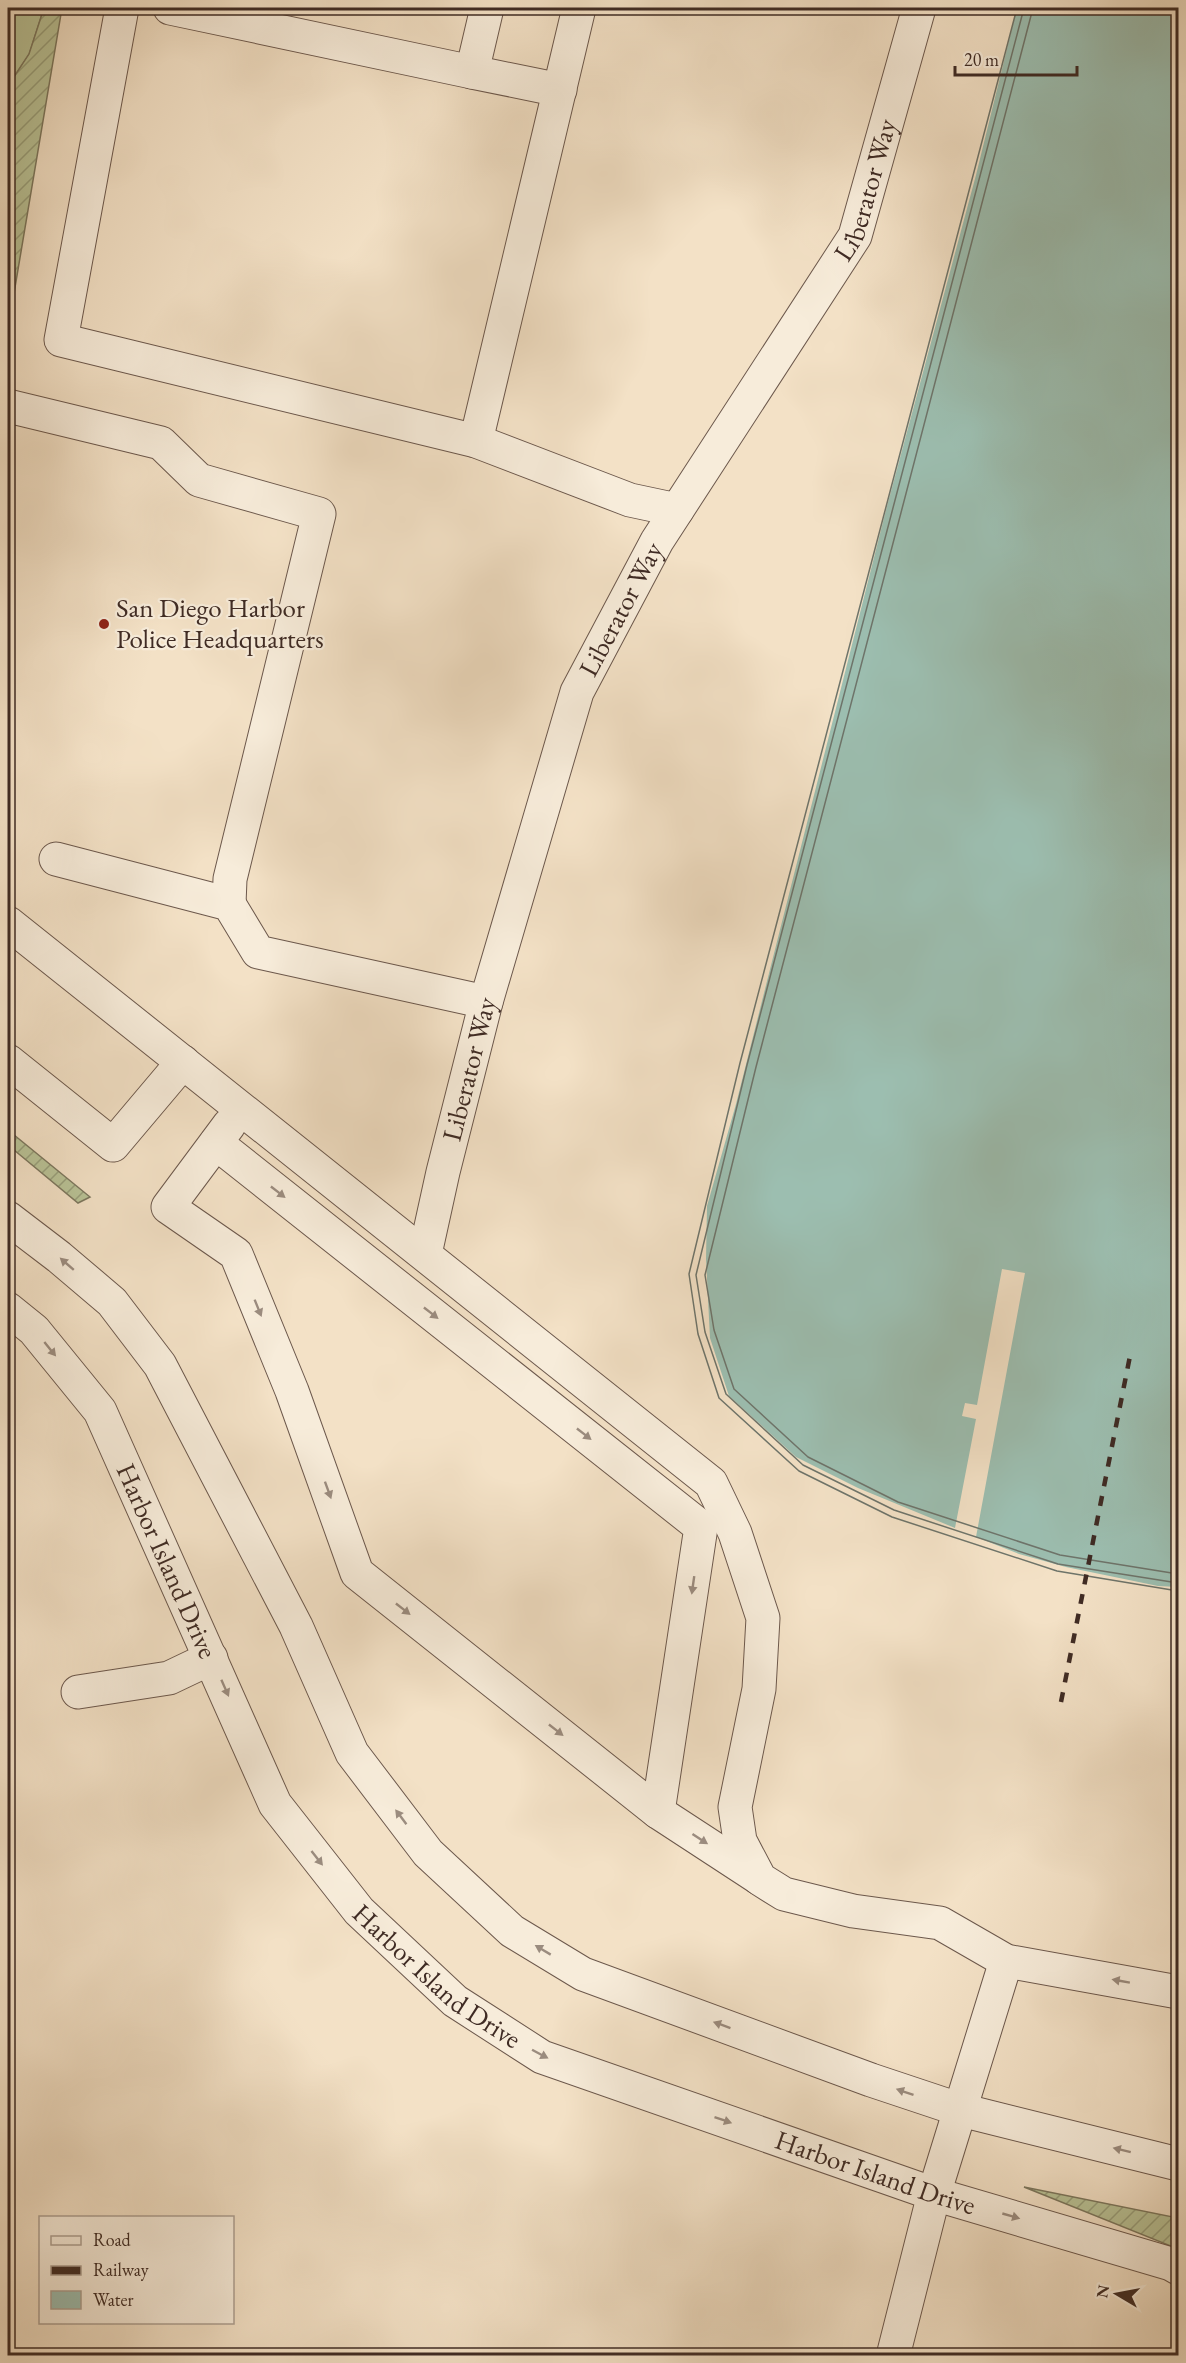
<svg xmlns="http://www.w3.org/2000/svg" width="1186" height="2363" viewBox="0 0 1186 2363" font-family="'EB Garamond',serif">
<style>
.grass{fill:#b9c397;stroke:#7c775e;stroke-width:1.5}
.garden{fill:url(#garden-furrows);stroke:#7c775e;stroke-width:1.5}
.water{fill:#9cbeb0;stroke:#778378;stroke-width:1.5}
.pier{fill:#f3e1c6}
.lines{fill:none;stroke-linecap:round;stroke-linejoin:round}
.shore{stroke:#6e746a;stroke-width:1.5}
.minor-casing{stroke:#6c584c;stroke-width:35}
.minor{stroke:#f7ecda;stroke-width:33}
.rail{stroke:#3f2b24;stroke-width:4.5;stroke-dasharray:10 10;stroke-linecap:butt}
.oneway{fill:#9b8c7f}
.poi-dot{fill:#8f2418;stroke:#f7ecda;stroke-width:2}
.labels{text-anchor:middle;stroke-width:4.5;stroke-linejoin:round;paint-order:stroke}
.street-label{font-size:27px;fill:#3f2b24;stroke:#f7ecda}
.poi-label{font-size:27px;fill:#3f2b24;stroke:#f7ecda;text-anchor:start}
</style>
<defs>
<pattern id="garden-furrows" width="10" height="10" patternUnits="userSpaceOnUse" patternTransform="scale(1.5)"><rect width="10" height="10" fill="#b9c397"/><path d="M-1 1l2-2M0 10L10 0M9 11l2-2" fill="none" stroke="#989f7b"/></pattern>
</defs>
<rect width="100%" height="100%" fill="#f3e1c6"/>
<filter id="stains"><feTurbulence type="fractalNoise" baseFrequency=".00333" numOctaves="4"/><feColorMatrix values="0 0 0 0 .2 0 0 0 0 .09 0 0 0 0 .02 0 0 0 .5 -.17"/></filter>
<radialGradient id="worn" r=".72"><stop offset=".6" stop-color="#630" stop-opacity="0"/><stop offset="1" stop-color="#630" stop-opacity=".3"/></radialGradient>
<path class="grass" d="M 8,8 L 44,8 L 29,55 L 8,86 Z"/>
<g class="garden">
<path d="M 44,8 L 62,8 L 8,329 L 8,86 L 29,54 Z"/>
<path d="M 8,1130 L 90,1197 L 78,1203 L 8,1145 Z"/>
<path d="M 1024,2187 L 1178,2218 L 1178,2249 Z"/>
</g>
<path class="water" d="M 1011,8 L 1178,8 L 1178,1597 L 889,1523 L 714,1402 L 682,1274 Z"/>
<path class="pier" d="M 1008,8 L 1017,8 L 976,175 L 886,510 L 736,1104 L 707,1206 L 706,1259 L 710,1338 L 729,1396 L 796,1457 L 858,1488 L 955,1528 L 976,1419 L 962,1416 L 965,1403 L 977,1405 L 1002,1269 L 1025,1273 L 976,1537 L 1019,1554 L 1066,1567 L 1158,1586 L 1178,1587 L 1178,1600 L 1054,1580 L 888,1526 L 794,1479 L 712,1404 L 689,1336 L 679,1274 L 731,1061 Z"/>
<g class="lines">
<g class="shore">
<path d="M 1017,8 L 740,1063 L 689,1274 L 698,1334 L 719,1398 L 799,1471 L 892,1517 L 1057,1571 L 1178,1591"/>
<path d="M 1024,8 L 747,1065 L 696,1275 L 705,1332 L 726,1394 L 803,1465 L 894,1510 L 1058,1564 L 1178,1583"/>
<path d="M 1033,8 L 756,1067 L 705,1275 L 714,1330 L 734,1389 L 808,1457 L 898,1502 L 1060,1555 L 1178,1574"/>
</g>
<g class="minor-casing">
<g id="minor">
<path d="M 122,8 L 61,340 L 476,441 L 630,500 L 677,510"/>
<path d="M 170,8 L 472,72 L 487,8"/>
<path d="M 472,72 L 560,90"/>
<path d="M 8,406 L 161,443 L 199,480 L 319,514 L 230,879 L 229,904"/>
<path d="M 476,441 L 579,8"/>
<path d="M 56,859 L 229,904 L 258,952 L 486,1002"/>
<path d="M 8,923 L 711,1483 L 735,1533 L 763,1618 L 759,1689 L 735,1807 L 740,1841 L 760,1879 L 784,1894 L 853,1911 L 940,1923 L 1006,1961 L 1178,1992"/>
<path d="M 8,1061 L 113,1145 L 183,1062"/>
<path d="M 229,1125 L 168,1207 L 236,1254 L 292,1391 L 357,1573 L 658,1812"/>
<path d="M 216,1143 L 701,1527 L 658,1812 L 759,1878"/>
<path d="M 8,1218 L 59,1257 L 112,1302 L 160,1365 L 296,1626 L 352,1753 L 428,1853 L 512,1931 L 583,1974 L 871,2080 L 961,2110 L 1178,2164"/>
<path id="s1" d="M 425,1254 L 443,1172 L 486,1002 L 577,692 L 657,541 L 855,236 L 919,8"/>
<path id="s2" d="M 8,1309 L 34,1330 L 100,1411 L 275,1804 L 359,1911 L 455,2001 L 542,2057 L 934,2194 L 1171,2264 L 1178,2268"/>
<path d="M 78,1692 L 169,1678 L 211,1658"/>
<path d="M 893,2356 L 934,2194 L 1006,1961"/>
</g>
</g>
<use href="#minor" class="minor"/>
<path class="rail" d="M 1061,1702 L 1131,1351"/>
</g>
<defs><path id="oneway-solid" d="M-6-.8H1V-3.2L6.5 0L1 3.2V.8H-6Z" transform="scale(1.5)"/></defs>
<g class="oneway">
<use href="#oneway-solid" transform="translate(278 1192) rotate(38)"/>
<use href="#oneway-solid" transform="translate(67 1264) rotate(-139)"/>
<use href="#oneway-solid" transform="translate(258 1308) rotate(68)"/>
<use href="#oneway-solid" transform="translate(431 1313) rotate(38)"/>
<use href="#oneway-solid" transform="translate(50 1349) rotate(51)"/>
<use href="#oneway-solid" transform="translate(584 1434) rotate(38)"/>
<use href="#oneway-solid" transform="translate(328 1490) rotate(70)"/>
<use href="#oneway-solid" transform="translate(693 1585) rotate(98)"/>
<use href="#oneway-solid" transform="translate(403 1609) rotate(38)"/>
<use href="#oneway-solid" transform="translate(225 1688) rotate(66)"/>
<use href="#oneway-solid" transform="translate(556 1730) rotate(38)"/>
<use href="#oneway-solid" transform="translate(401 1817) rotate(-127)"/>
<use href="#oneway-solid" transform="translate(700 1839) rotate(33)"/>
<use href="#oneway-solid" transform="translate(317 1858) rotate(52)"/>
<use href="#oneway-solid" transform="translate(543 1950) rotate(-149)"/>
<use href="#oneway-solid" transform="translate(1121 1981) rotate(-170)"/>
<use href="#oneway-solid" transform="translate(722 2025) rotate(-160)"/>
<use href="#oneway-solid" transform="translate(540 2054) rotate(28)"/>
<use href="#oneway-solid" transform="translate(905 2092) rotate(-161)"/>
<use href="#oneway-solid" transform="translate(723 2120) rotate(19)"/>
<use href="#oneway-solid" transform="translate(1122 2150) rotate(-166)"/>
<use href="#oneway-solid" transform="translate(1011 2216) rotate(16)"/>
</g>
<circle class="poi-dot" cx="104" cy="624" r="6"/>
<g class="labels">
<g class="street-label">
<text dy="9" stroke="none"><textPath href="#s1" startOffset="1164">Liberator Way</textPath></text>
<text dy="9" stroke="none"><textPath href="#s1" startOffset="676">Liberator Way</textPath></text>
<text dy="9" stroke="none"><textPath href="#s1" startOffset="190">Liberator Way</textPath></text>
<text dy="9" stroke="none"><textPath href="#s2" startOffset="302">Harbor Island Drive</textPath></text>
<text dy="9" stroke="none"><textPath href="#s2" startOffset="806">Harbor Island Drive</textPath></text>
<text dy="9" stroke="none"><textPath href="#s2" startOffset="1292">Harbor Island Drive</textPath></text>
</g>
<g class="poi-label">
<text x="116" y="617">San Diego Harbor<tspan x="116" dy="31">Police Headquarters</tspan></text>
</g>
</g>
<rect width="1186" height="2363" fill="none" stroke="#f3e1c6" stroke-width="30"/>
<rect x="9" y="9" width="1168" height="2345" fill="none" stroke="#3f2b24" stroke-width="3"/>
<rect x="15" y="15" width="1156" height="2333" fill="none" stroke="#3f2b24" stroke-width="1.5"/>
<rect x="39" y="2216" width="195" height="108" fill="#f7ecda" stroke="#ad9f91" stroke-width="1.5"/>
<rect x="51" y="2236" width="30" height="9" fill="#f7ecda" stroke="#ad9f91" stroke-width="1.5"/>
<text x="93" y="2246" font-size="18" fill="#3f2b24">Road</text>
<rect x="51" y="2266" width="30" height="9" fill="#3f2b24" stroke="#ad9f91" stroke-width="1.5"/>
<text x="93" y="2276" font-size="18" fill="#3f2b24">Railway</text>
<rect x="51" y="2291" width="30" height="18" fill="#9cbeb0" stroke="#ad9f91" stroke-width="1.5"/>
<text x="93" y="2306" font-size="18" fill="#3f2b24">Water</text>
<g transform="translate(1117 2294) rotate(280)" stroke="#f7ecda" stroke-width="4.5" paint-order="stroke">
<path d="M0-4.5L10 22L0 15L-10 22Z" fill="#3f2b24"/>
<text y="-9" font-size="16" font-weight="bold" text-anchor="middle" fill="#3f2b24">N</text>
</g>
<path d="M955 66v9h122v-9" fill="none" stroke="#3f2b24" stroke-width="3"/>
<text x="964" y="66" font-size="18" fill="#3f2b24" stroke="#f7ecda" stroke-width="4.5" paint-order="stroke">20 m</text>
<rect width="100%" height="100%" filter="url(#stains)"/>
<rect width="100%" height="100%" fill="url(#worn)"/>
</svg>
